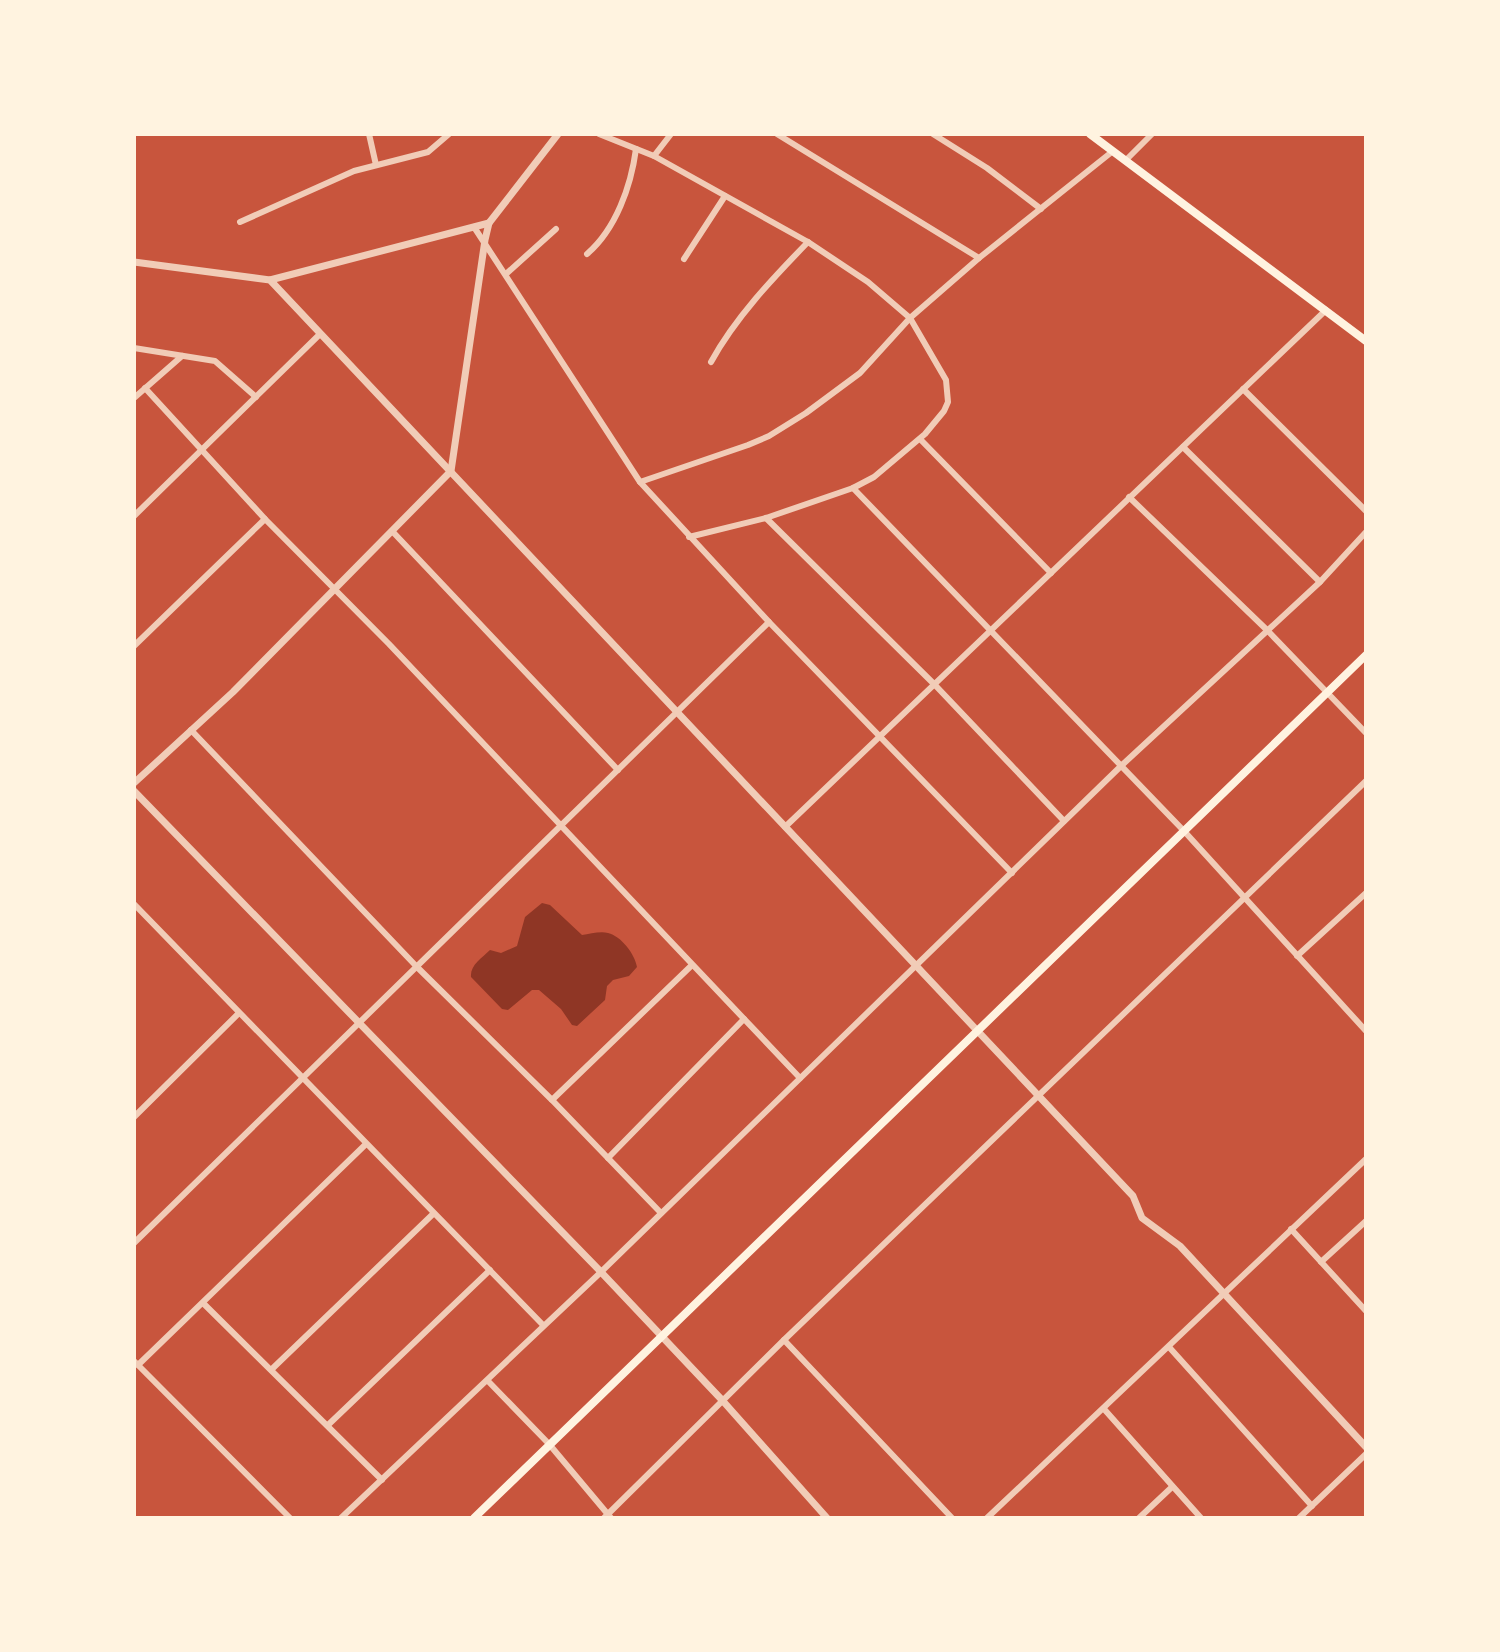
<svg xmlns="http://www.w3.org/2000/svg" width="1500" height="1652" viewBox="0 0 1500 1652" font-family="Raleway,sans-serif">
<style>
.water{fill:#8f3625}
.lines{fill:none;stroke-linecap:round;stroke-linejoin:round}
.minor{stroke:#f1ccb7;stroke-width:6}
.tertiary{stroke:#f1ccb7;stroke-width:7}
.secondary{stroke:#fff3e0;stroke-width:8}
</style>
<rect width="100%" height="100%" fill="#c8553d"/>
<path class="water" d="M 542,903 L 550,905 L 582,935 C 590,934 600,931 608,933 C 621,936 635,954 637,967 L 629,976 L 613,980 L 607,986 L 605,1000 L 577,1026 L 572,1025 L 561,1009 L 539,990 L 532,990 L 508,1010 L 502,1009 L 471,977 C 470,965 482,958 490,950 L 501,953 L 517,946 L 525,917 Z"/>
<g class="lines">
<g class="minor">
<path d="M 369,134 L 376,165"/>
<path d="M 599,134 L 654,156 L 808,242 L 868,282 L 910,318 L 946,380 L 948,402 L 944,411 L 925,434 L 874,477 L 853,488 L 766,518 L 689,537"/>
<path d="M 777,134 L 979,258"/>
<path d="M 933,134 L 987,168 L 1041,209"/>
<path d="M 654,156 L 671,134"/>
<path d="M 1125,161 L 1152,134"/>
<path d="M 240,222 L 354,171 L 428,152 L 449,134"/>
<path d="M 474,227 L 640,482 L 769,622 L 1012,873"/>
<path d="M 587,254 C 616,229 631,186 636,149"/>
<path d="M 684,259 L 725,196"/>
<path d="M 506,274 L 556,229"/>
<path d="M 134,348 L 215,361 L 256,397"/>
<path d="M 711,362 C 735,318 773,278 808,242"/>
<path d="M 145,388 L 265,519 L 389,644 L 800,1078"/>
<path d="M 1243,389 L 1366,511"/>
<path d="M 134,398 L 182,356"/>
<path d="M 920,439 L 1051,573"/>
<path d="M 1183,447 L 1320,582"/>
<path d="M 640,482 L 748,445 L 769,436 L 806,413 L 860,373 L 910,318 L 979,258 L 1113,151"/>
<path d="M 853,488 L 1184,831 L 1366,1031"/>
<path d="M 1129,497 L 1268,631 L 1366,733"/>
<path d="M 134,516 L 319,335"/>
<path d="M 766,518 L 935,685 L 1064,821"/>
<path d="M 392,531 L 618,770"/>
<path d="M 134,646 L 265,519"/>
<path d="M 191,730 L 417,967 L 552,1100 L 661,1213"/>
<path d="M 785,827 L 1326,310"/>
<path d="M 134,904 L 543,1325"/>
<path d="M 1297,956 L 1366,893"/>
<path d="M 552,1100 L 691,966"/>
<path d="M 134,1117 L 239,1013"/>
<path d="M 608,1158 L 744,1019"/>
<path d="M 1291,1229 L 1366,1311"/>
<path d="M 134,1243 L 769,622"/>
<path d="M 1321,1262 L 1366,1221"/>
<path d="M 203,1303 L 382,1480"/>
<path d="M 784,1340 L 952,1518"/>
<path d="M 1169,1347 L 1312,1506"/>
<path d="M 134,1361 L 290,1518"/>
<path d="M 138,1365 L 366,1144"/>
<path d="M 272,1369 L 433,1214"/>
<path d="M 488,1381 L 549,1444 L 611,1518"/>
<path d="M 1104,1409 L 1201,1518"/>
<path d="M 328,1425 L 490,1270"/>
<path d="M 341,1518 L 601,1272 L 1121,766 L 1320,582 L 1366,532"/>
<path d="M 604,1518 L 784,1340 L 1366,781"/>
<path d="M 987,1518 L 1366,1159"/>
<path d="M 1139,1518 L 1172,1487"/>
<path d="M 1299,1518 L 1366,1454"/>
</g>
<g class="tertiary">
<path d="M 134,262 L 270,280 L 1133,1196 L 1142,1218 L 1180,1246 L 1366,1447"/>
<path d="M 270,280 L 489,223"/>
<path d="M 134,783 L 233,692 L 451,471 L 485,240 L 489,223 L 558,134"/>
<path d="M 134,791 L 601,1272 L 722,1400 L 827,1518"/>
</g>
<g class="secondary">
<path d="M 1090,134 L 1366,341"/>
<path d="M 474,1518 L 1366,655"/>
</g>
</g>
<rect width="1500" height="1652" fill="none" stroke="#fff3e0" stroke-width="272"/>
</svg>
